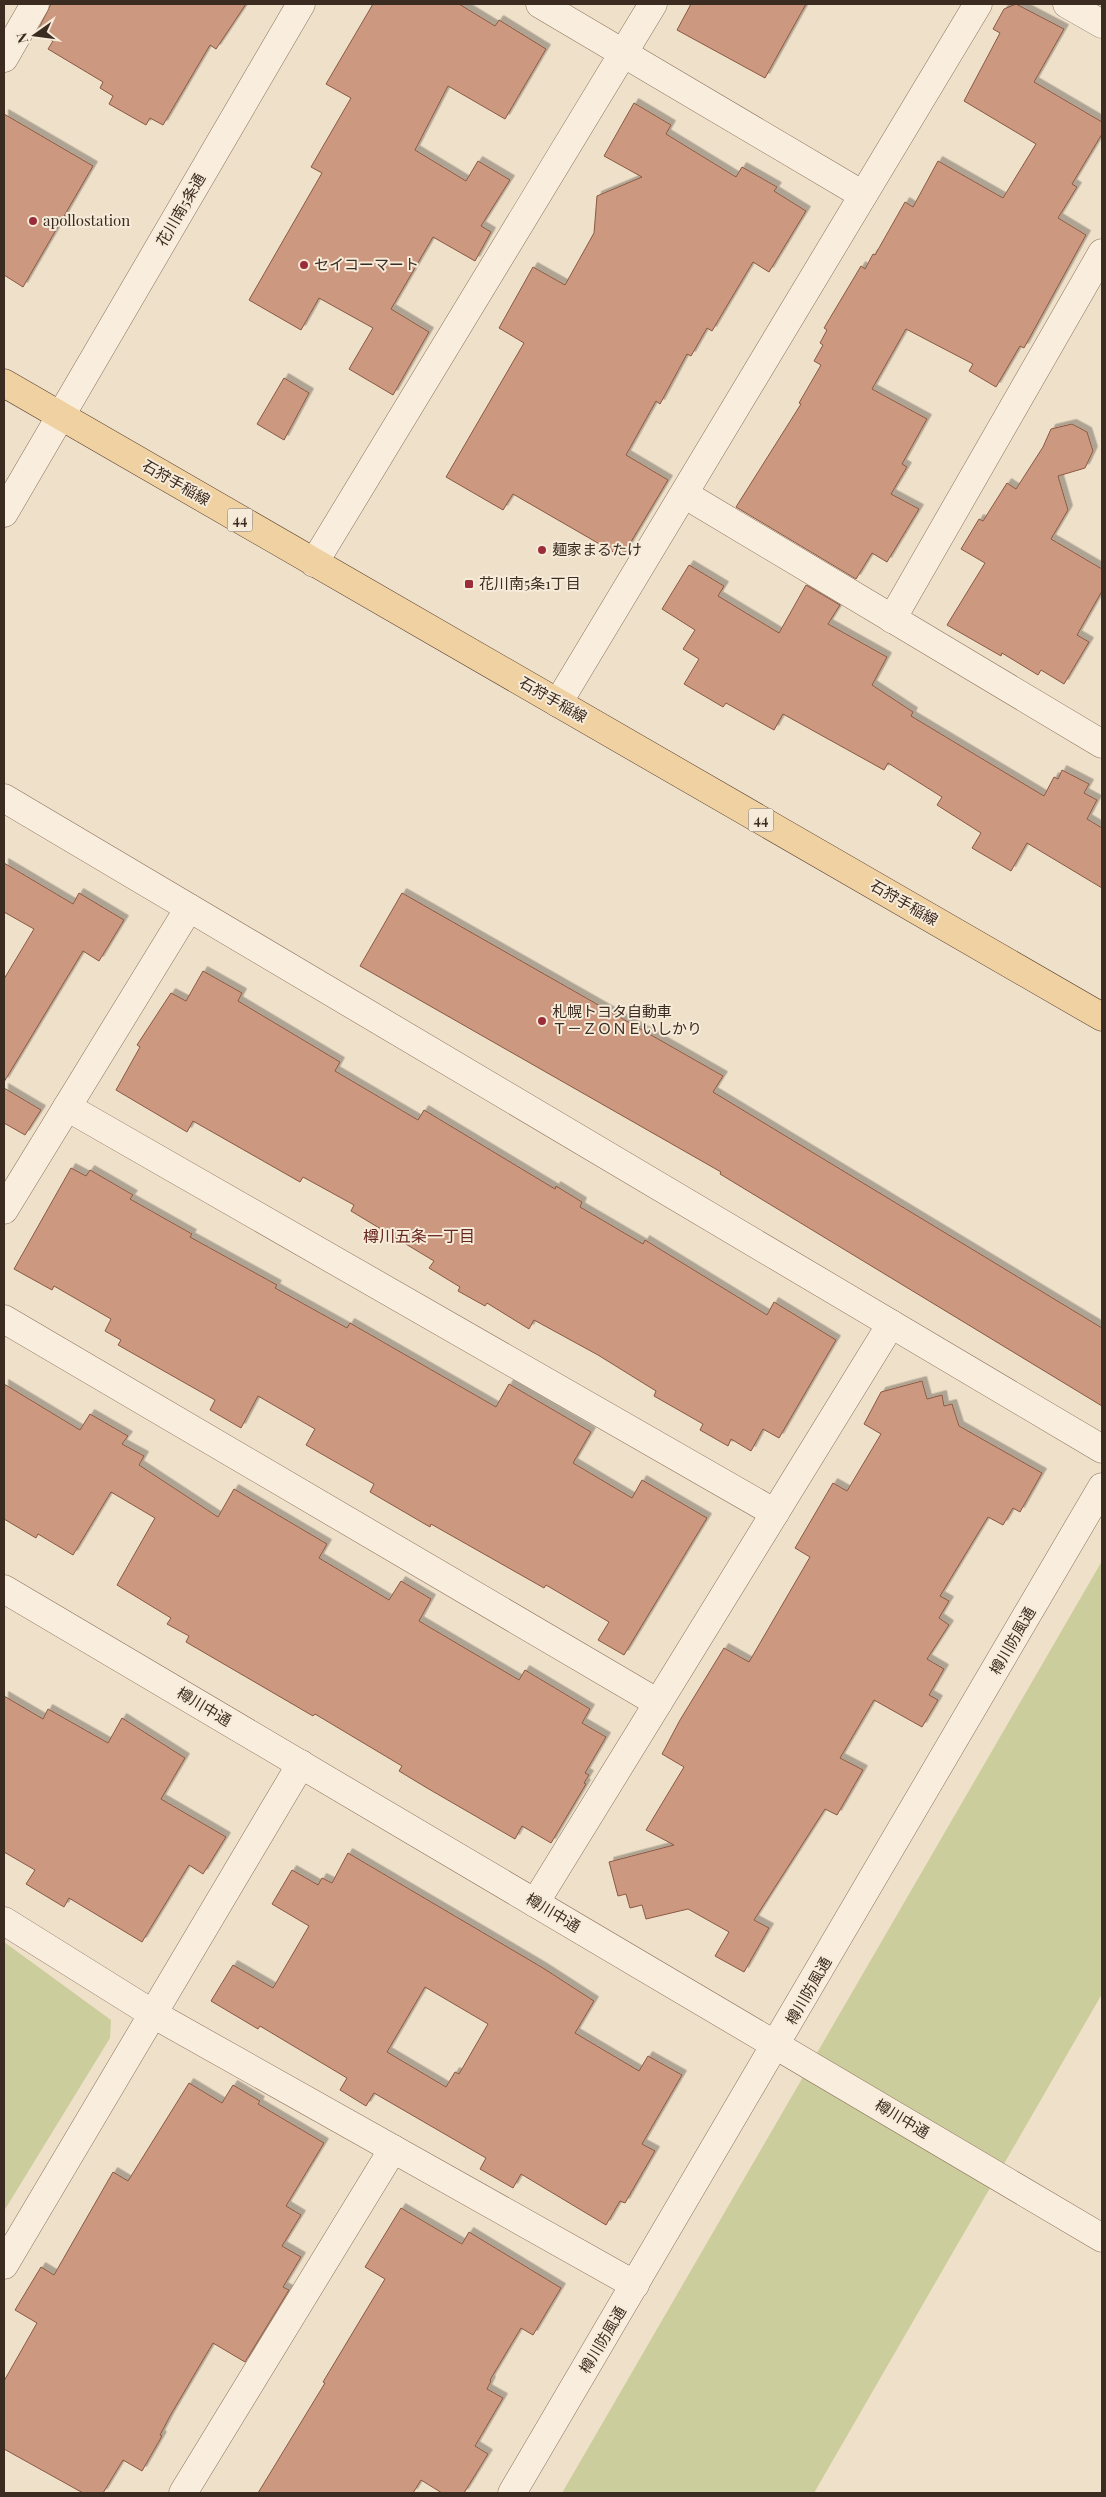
<svg xmlns="http://www.w3.org/2000/svg" width="1106" height="2497" viewBox="0 0 1106 2497" font-family="'Playfair Display','Noto Sans JP',serif">
<style>
.green{fill:#cccd9c}
.building{fill:#cc987f;stroke:#8a5943;fill-rule:evenodd;filter:url(#shadow)}
.lines{fill:none;stroke-linecap:round;stroke-linejoin:round}
.minor-casing{stroke:#8b715d;stroke-width:29}
.tertiary-casing{stroke:#8b715d;stroke-width:29}
.primary-casing{stroke:#594031;stroke-width:29}
.minor{stroke:#f9eedd;stroke-width:28}
.tertiary{stroke:#f9eedd;stroke-width:28}
.primary{stroke:#f0d1a2;stroke-width:28}
.poi-dot{fill:#9a2d39;stroke:#f6ebd9;stroke-width:2}
.labels{text-anchor:middle;stroke-width:4;stroke-linejoin:round;paint-order:stroke}
.shield{fill:#f6ebd9;stroke:#746558;stroke-width:1}
.shield-label{font-size:14px;font-weight:bold;fill:#3c2b21}
.street-label{font-size:15px;fill:#3c2b21;stroke:#f6ebd9}
.poi-label{font-size:15px;fill:#3c2b21;stroke:#f6ebd9;text-anchor:start}
.neighbourhood-label{font-size:16px;fill:#682820;stroke:#f6ebd9}
</style>
<defs>
<filter id="shadow"><feDropShadow dx="4.5" dy="-4.5" stdDeviation="0" flood-color="#0004"/></filter>
</defs>
<rect width="100%" height="100%" fill="#efe0c9"/>
<g class="green">
<path d="M 1102,1561 L 1102,1994 L 814,2493 L 562,2493 Z"/>
<path d="M 4,1942 L 111,2020 L 110,2038 L 4,2211 Z"/>
</g>
<g class="building">
<path d="M 51,4 L 246,4 L 216,49 L 210,45 L 163,125 L 150,118 L 146,125 L 109,104 L 113,96 L 100,88 L 103,82 L 48,49 L 53,41 L 37,32 Z"/>
<path d="M 373,4 L 459,4 L 495,26 L 499,20 L 546,49 L 505,119 L 448,86 L 415,150 L 466,181 L 478,161 L 510,180 L 481,226 L 491,232 L 475,261 L 433,237 L 391,309 L 429,332 L 393,395 L 349,369 L 373,328 L 319,298 L 301,330 L 249,300 L 322,173 L 311,167 L 351,98 L 326,84 Z"/>
<path d="M 691,4 L 806,4 L 765,78 L 677,30 Z"/>
<path d="M 1016,4 L 1064,29 L 1034,82 L 1102,122 L 1102,134 L 1072,184 L 1077,187 L 1058,218 L 1086,235 L 1024,348 L 1020,346 L 996,387 L 969,371 L 973,364 L 906,329 L 872,389 L 927,419 L 902,464 L 907,467 L 891,494 L 919,509 L 887,562 L 872,553 L 856,579 L 736,507 L 801,404 L 799,403 L 821,365 L 814,361 L 823,345 L 820,343 L 827,330 L 824,328 L 861,266 L 865,269 L 873,254 L 875,255 L 905,202 L 913,207 L 938,161 L 1003,198 L 1036,144 L 964,101 L 1000,33 L 993,29 L 1004,9 Z"/>
<path d="M 634,103 L 671,125 L 666,134 L 736,177 L 742,167 L 777,187 L 774,191 L 806,211 L 769,272 L 753,262 L 712,331 L 707,328 L 691,356 L 687,354 L 660,404 L 656,401 L 626,455 L 668,480 L 622,557 L 513,494 L 503,510 L 446,477 L 524,343 L 499,328 L 533,267 L 565,285 L 594,233 L 597,196 L 642,177 L 604,156 Z"/>
<path d="M 4,114 L 93,166 L 23,287 L 4,275 Z"/>
<path d="M 284,378 L 309,393 L 284,440 L 257,424 Z"/>
<path d="M 1072,424 L 1087,432 L 1093,451 L 1085,468 L 1058,476 L 1068,510 L 1051,539 L 1102,569 L 1102,591 L 1077,635 L 1089,642 L 1064,684 L 1041,670 L 1038,675 L 1002,653 L 1001,656 L 947,625 L 985,563 L 961,549 L 979,519 L 983,521 L 1007,483 L 1016,489 L 1043,447 L 1051,429 Z"/>
<path d="M 689,565 L 724,586 L 718,596 L 779,633 L 806,585 L 840,605 L 828,624 L 887,657 L 872,685 L 913,712 L 911,716 L 1044,796 L 1054,777 L 1058,779 L 1062,770 L 1089,784 L 1084,793 L 1097,800 L 1087,819 L 1102,828 L 1102,888 L 1027,843 L 1011,871 L 972,848 L 981,833 L 937,805 L 942,797 L 888,763 L 884,770 L 783,714 L 774,730 L 726,703 L 723,707 L 684,684 L 699,659 L 683,649 L 695,630 L 662,609 Z"/>
<path d="M 4,863 L 73,904 L 79,893 L 124,920 L 99,961 L 83,951 L 4,1082 L 4,979 L 34,929 L 4,912 Z"/>
<path d="M 402,893 L 723,1076 L 713,1092 L 1102,1328 L 1102,1406 L 720,1174 L 721,1172 L 360,966 Z"/>
<path d="M 203,971 L 242,993 L 238,1001 L 340,1062 L 335,1071 L 418,1120 L 424,1110 L 555,1189 L 556,1186 L 582,1202 L 580,1207 L 643,1244 L 645,1240 L 767,1315 L 774,1302 L 836,1340 L 779,1438 L 763,1429 L 751,1451 L 731,1439 L 728,1446 L 700,1430 L 703,1424 L 654,1396 L 656,1391 L 598,1355 L 534,1320 L 529,1329 L 487,1303 L 485,1306 L 458,1291 L 460,1287 L 429,1268 L 434,1261 L 351,1211 L 354,1205 L 303,1177 L 300,1182 L 193,1121 L 187,1132 L 116,1090 L 140,1047 L 137,1045 L 171,993 L 186,1001 Z"/>
<path d="M 4,1088 L 41,1110 L 25,1135 L 4,1123 Z"/>
<path d="M 71,1168 L 86,1176 L 90,1170 L 133,1195 L 130,1199 L 192,1234 L 190,1237 L 277,1285 L 275,1288 L 347,1328 L 350,1323 L 496,1407 L 509,1384 L 591,1432 L 573,1463 L 632,1498 L 642,1480 L 707,1518 L 624,1655 L 598,1640 L 609,1622 L 546,1585 L 544,1588 L 431,1524 L 430,1527 L 370,1492 L 374,1484 L 306,1445 L 315,1429 L 258,1396 L 241,1428 L 210,1410 L 215,1400 L 118,1345 L 121,1340 L 105,1331 L 111,1319 L 54,1286 L 52,1290 L 14,1269 Z"/>
<path d="M 922,1381 L 927,1399 L 942,1395 L 944,1406 L 952,1404 L 959,1426 L 1042,1473 L 1020,1512 L 1013,1508 L 1003,1525 L 988,1517 L 940,1596 L 949,1601 L 939,1618 L 949,1625 L 927,1659 L 944,1669 L 929,1695 L 938,1700 L 922,1727 L 874,1700 L 840,1758 L 863,1770 L 837,1815 L 825,1809 L 754,1920 L 769,1928 L 744,1972 L 715,1956 L 729,1932 L 688,1909 L 646,1919 L 642,1905 L 630,1908 L 626,1894 L 618,1896 L 609,1862 L 674,1845 L 646,1830 L 684,1767 L 662,1754 L 680,1720 L 724,1648 L 749,1662 L 810,1557 L 795,1548 L 833,1483 L 847,1491 L 881,1434 L 864,1424 L 881,1392 Z"/>
<path d="M 4,1384 L 80,1430 L 90,1414 L 128,1436 L 122,1444 L 144,1456 L 139,1465 L 218,1517 L 234,1489 L 327,1544 L 319,1558 L 389,1600 L 401,1581 L 431,1599 L 419,1621 L 519,1680 L 525,1670 L 590,1709 L 582,1723 L 606,1737 L 585,1773 L 589,1775 L 584,1783 L 586,1784 L 551,1843 L 522,1826 L 515,1839 L 427,1788 L 399,1771 L 402,1766 L 315,1714 L 313,1716 L 186,1642 L 189,1636 L 167,1624 L 171,1618 L 117,1585 L 155,1518 L 111,1492 L 73,1555 L 38,1534 L 36,1538 L 4,1519 Z"/>
<path d="M 4,1696 L 43,1719 L 48,1709 L 108,1743 L 122,1718 L 185,1758 L 161,1799 L 226,1837 L 203,1874 L 189,1865 L 142,1942 L 69,1898 L 64,1907 L 26,1884 L 35,1870 L 4,1852 Z"/>
<path d="M 348,1853 L 543,1968 L 594,2001 L 575,2033 L 639,2071 L 648,2056 L 682,2075 L 642,2144 L 655,2151 L 625,2203 L 620,2201 L 606,2225 L 521,2174 L 513,2188 L 480,2169 L 486,2158 L 374,2093 L 366,2106 L 340,2090 L 347,2078 L 260,2026 L 258,2029 L 211,2001 L 233,1965 L 273,1988 L 309,1926 L 272,1904 L 292,1870 L 318,1885 L 322,1878 L 332,1883 ZM 425,1987 L 488,2024 L 459,2074 L 455,2072 L 446,2087 L 387,2052 Z"/>
<path d="M 189,2083 L 222,2103 L 233,2085 L 260,2101 L 258,2104 L 324,2143 L 286,2206 L 301,2215 L 282,2246 L 301,2257 L 283,2287 L 289,2290 L 245,2362 L 213,2343 L 170,2416 L 160,2435 L 162,2436 L 142,2471 L 123,2460 L 103,2493 L 83,2493 L 4,2449 L 4,2381 L 37,2323 L 15,2310 L 41,2267 L 54,2275 L 113,2172 L 128,2181 Z"/>
<path d="M 401,2208 L 462,2244 L 469,2232 L 561,2288 L 533,2335 L 521,2328 L 490,2380 L 491,2381 L 487,2389 L 503,2398 L 475,2446 L 488,2454 L 464,2493 L 442,2493 L 421,2480 L 413,2493 L 258,2493 L 325,2383 L 323,2382 L 385,2279 L 365,2267 Z"/>
</g>
<g class="lines">
<g class="minor-casing">
<g id="minor">
<path d="M 540,4 L 863,195"/>
<path d="M 1067,4 L 1102,24"/>
<path d="M 4,58 L 35,4"/>
<path d="M 684,494 L 1102,744"/>
<path d="M 314,563 L 653,4"/>
<path d="M 892,619 L 1102,253"/>
<path d="M 558,703 L 978,4"/>
<path d="M 4,798 L 1102,1449"/>
<path d="M 67,1107 L 775,1513"/>
<path d="M 4,1210 L 189,908"/>
<path d="M 4,1319 L 658,1703"/>
<path d="M 4,1589 L 1102,2238"/>
<path d="M 535,1903 L 891,1324"/>
<path d="M 4,1921 L 153,2014 L 635,2285"/>
<path d="M 4,2265 L 301,1764"/>
<path d="M 183,2493 L 393,2149"/>
<path d="M 512,2493 L 1102,1487"/>
</g>
</g>
<g class="tertiary-casing">
<path id="tertiary" d="M 4,513 L 301,4"/>
</g>
<g class="primary-casing">
<path id="primary" d="M 4,383 L 1102,1017"/>
</g>
<use href="#minor" class="minor"/>
<use href="#tertiary" class="tertiary"/>
<use href="#primary" class="primary"/>
</g>
<g class="poi-dot">
<circle cx="33" cy="221" r="5"/>
<circle cx="304" cy="265" r="5"/>
<circle cx="542" cy="550" r="5"/>
<rect x="464" y="579" width="10" height="10" rx="2.5"/>
<circle cx="542" cy="1021" r="5"/>
</g>
<g class="labels">
<g class="shield">
<rect x="227.5" y="508.5" width="25" height="23" rx="4"/>
<rect x="748.5" y="808.5" width="25" height="23" rx="4"/>
</g>
<g class="shield-label">
<text x="240" y="525">44</text>
<text x="761" y="825">44</text>
</g>
<g class="street-label">
<text transform="translate(181 210) rotate(-60)" y="5">花川南5条通</text>
<text transform="translate(176 483) rotate(30)" y="5">石狩手稲線</text>
<text transform="translate(553 700) rotate(30)" y="5">石狩手稲線</text>
<text transform="translate(904 903) rotate(30)" y="5">石狩手稲線</text>
<text transform="translate(1013 1641) rotate(-60)" y="5">樽川防風通</text>
<text transform="translate(204 1707) rotate(31)" y="5">樽川中通</text>
<text transform="translate(553 1913) rotate(31)" y="5">樽川中通</text>
<text transform="translate(809 1991) rotate(-60)" y="5">樽川防風通</text>
<text transform="translate(902 2119) rotate(31)" y="5">樽川中通</text>
<text transform="translate(603 2340) rotate(-59)" y="5">樽川防風通</text>
</g>
<g class="poi-label">
<text x="43" y="226">apollostation</text>
<text x="314" y="270">セイコーマート</text>
<text x="552" y="555">麺家まるたけ</text>
<text x="479" y="589">花川南5条1丁目</text>
<text x="552" y="1017">札幌トヨタ自動車<tspan x="552" dy="17">Ｔ－ＺＯＮＥいしかり</tspan></text>
</g>
<g class="neighbourhood-label">
<text x="419" y="1242">樽川五条一丁目</text>
</g>
</g>
<rect width="1106" height="2497" fill="none" stroke="#3c2b21" stroke-width="10"/>
<g transform="translate(35 35) rotate(256)" stroke="#f6ebd9" stroke-width="4" paint-order="stroke">
<path d="M0-4L9 19L0 12L-9 19Z" fill="#3c2b21"/>
<text y="-8" font-size="14" font-weight="bold" text-anchor="middle" fill="#3c2b21">N</text>
</g>
</svg>
